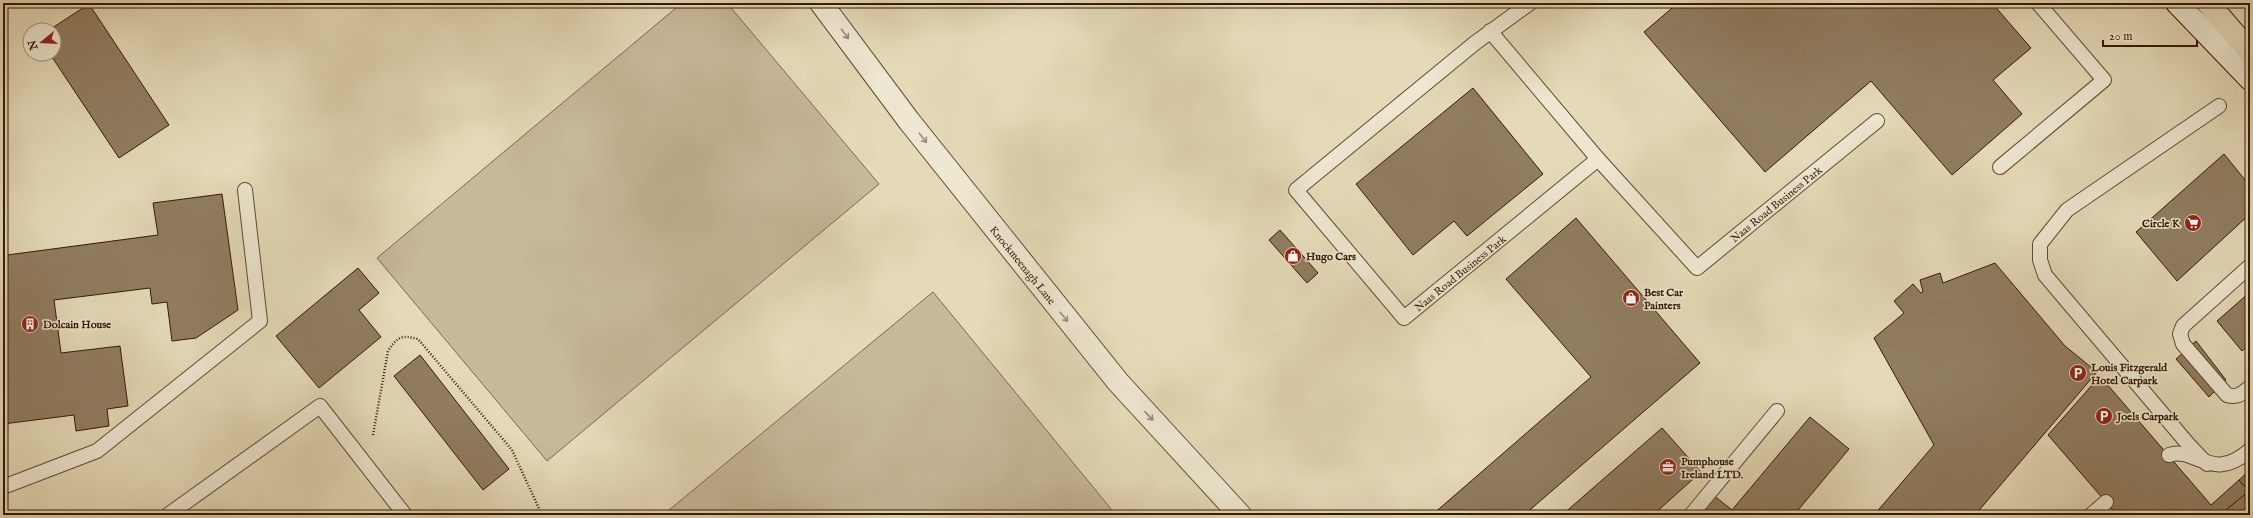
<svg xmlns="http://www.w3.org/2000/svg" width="2253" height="518" viewBox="0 0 2253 518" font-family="'IM FELL English',serif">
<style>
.garden{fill:#c7b999;stroke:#7e694e}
.building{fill:#917d61;stroke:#361903}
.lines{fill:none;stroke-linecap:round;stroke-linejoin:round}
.service-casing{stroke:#624930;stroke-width:16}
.minor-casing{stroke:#624930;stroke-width:24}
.secondary-casing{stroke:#361903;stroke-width:24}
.trunk-casing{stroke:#361903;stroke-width:24}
.path{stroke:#361903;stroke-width:2.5;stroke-dasharray:1 2;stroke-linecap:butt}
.service{stroke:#eee7d1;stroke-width:14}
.minor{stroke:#eee7d1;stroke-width:22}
.secondary{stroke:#eee7d1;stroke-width:22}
.trunk{stroke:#e5dab8;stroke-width:22}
.oneway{stroke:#9b8a74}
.labels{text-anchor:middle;stroke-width:3;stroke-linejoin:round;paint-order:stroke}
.street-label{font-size:11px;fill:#361903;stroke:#eee7d1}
.poi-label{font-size:11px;font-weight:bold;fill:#361903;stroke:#eee7d1;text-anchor:start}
</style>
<rect width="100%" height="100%" fill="#e5dab8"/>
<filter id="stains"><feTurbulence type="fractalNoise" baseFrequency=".005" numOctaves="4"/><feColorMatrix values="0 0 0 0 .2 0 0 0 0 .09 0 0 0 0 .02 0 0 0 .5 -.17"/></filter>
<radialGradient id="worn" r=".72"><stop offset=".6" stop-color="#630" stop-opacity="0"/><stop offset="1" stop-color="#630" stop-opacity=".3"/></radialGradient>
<g class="garden">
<path d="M 682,3 L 727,3 L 879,184 L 547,461 L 377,258 Z"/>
<path d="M 933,292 L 1116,515 L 663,515 Z"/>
</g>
<g class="building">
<path d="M 1678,3 L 1992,3 L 2031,48 L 1993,80 L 2022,114 L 1952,175 L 1871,81 L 1765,172 L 1644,32 Z"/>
<path d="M 89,4 L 169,125 L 119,158 L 50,54 L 54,54 L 54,30 L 49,30 Z"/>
<path d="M 1473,88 L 1543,174 L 1467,236 L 1454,221 L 1413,255 L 1356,184 Z"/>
<path d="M 2224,154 L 2250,186 L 2250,214 L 2177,281 L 2136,232 Z"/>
<path d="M 222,194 L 238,310 L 196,338 L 172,341 L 167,302 L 152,304 L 150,288 L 54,300 L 61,353 L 120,346 L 128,406 L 107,409 L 109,426 L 76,431 L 74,415 L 3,424 L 3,224 L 7,255 L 158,235 L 153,203 Z"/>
<path d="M 1576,218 L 1700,363 L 1524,515 L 1432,515 L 1591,377 L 1506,279 Z"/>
<path d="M 1280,230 L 1318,273 L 1307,283 L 1269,240 Z"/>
<path d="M 1995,263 L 2065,346 L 2097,372 L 1975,515 L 1874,515 L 1934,445 L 1874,338 L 1904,313 L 1894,301 L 1913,284 L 1921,293 L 1923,292 L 1920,280 L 1940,273 L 1943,283 Z"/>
<path d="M 358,268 L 379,293 L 359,310 L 381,337 L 319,388 L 276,336 Z"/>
<path d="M 2250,292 L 2250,344 L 2242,351 L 2217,321 Z"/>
<path d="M 2196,341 L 2226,380 L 2209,397 L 2176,359 Z"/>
<path d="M 420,355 L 509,469 L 483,490 L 394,376 Z"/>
<path d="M 2100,376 L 2211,505 L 2239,480 L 2249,491 L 2220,515 L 2117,515 L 2048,435 Z"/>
<path d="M 1810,417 L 1849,449 L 1794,515 L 1696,515 L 1713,495 L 1732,510 Z"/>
<path d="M 1662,428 L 1701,472 L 1653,515 L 1562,515 Z"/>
<path d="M 2250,470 L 2250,515 L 2220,515 L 2249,491 L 2239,480 Z"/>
</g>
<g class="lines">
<g class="service-casing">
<g id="service">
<path d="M 1490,31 L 1598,159 L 1404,318 L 1296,190 L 1475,43 L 1530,3"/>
<path d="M 1598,159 L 1697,268 L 1877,121"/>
<path d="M 2000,167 L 2104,80 L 2038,3"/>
<path d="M 2250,266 L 2183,326 L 2180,334 L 2183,344 L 2227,395 C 2237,398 2242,394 2250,387"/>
<path d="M 2169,455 C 2196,446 2212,484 2250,450"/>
<path d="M 2207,464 L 2188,444 L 2045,275 L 2040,260 L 2040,244 L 2067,210 L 2219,106"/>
<path d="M 3,487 L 97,451 L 260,321 L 245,190"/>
<path d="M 168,515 L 320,406 L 405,515"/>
<path d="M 1691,515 L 1777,411"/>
<path d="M 2091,515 L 2106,502"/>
</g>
</g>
<g class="minor-casing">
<path id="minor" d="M 821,3 L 909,121 L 1118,382 L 1240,515"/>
</g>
<g class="secondary-casing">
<path id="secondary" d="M 2177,3 L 2250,79"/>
</g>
<g class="trunk-casing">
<path id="trunk" d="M 2208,3 L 2250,52"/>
</g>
<path class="path" d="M 373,435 L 388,351 C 398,336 401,335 418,339 L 512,450 L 542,515"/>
<use href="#service" class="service"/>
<use href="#minor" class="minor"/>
<use href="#secondary" class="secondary"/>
<use href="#trunk" class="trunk"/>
</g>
<defs><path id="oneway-shaft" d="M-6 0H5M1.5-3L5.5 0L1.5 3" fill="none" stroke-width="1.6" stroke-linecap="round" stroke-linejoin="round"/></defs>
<g class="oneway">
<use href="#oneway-shaft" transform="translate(845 34) rotate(53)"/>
<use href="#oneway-shaft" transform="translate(923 138) rotate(52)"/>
<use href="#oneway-shaft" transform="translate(1064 317) rotate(51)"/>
<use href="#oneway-shaft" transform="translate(1149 416) rotate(47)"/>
</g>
<defs>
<g id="supermarket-disc" transform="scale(0.9)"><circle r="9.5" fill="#8f2418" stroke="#eee7d1"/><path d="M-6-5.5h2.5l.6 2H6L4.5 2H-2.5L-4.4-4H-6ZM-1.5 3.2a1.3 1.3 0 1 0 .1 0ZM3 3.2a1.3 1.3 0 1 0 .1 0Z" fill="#fff"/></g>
<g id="shop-disc" transform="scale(0.9)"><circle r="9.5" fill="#8f2418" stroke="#eee7d1"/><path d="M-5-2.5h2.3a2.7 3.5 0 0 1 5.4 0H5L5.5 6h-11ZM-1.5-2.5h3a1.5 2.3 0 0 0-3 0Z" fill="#fff"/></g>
<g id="building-disc" transform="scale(0.9)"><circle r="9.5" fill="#8f2418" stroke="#eee7d1"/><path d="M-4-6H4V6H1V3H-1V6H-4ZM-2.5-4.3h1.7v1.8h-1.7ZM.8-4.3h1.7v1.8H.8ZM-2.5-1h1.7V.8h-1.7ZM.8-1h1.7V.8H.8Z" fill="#fff"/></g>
<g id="parking-disc" transform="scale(0.9)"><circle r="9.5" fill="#8f2418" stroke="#eee7d1"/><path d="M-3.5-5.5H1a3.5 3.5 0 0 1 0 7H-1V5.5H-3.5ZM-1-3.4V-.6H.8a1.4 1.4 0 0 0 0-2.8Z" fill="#fff"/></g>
<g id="office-disc" transform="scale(0.9)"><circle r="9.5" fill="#8f2418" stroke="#eee7d1"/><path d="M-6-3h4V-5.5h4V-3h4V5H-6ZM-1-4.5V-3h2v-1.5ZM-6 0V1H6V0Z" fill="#fff"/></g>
</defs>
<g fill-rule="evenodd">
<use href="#supermarket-disc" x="2193" y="223"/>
<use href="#shop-disc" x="1293" y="256"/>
<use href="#shop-disc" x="1631" y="298"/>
<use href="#building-disc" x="30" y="324"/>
<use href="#parking-disc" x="2078" y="373"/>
<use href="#parking-disc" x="2104" y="416"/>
<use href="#office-disc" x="1668" y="467"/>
</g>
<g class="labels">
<g class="street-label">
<text transform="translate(1776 204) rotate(-39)" y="4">Naas Road Business Park</text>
<text transform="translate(1023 265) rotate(51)" y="4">Knockmeenagh Lane</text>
<text transform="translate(1460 273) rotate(-39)" y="4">Naas Road Business Park</text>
</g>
<g class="poi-label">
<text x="2180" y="227" text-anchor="end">Circle K</text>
<text x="1306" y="260">Hugo Cars</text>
<text x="1644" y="296">Best Car<tspan x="1644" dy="13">Painters</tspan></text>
<text x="43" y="328">Dolcain House</text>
<text x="2091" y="371">Louis Fitzgerald<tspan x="2091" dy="13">Hotel Carpark</tspan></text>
<text x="2117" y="420">Joels Carpark</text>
<text x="1681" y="465">Pumphouse<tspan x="1681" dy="13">Ireland LTD.</tspan></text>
</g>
</g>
<rect width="2253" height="518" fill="none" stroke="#e5dab8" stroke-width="16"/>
<rect x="4" y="4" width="2245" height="510" fill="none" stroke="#361903" stroke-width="2"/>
<rect x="8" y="8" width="2237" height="502" fill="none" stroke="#361903"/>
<g transform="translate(42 42) rotate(252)"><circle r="19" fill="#eee7d1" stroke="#a4957f"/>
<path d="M0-3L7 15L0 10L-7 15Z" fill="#8f2418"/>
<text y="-6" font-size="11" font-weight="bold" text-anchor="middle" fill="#361903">N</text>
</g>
<path d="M2103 40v6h94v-6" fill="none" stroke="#361903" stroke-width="2"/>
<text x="2109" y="40" font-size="12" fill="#361903" stroke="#eee7d1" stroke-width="3" paint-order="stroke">20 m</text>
<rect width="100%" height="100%" filter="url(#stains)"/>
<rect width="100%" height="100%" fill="url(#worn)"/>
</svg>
